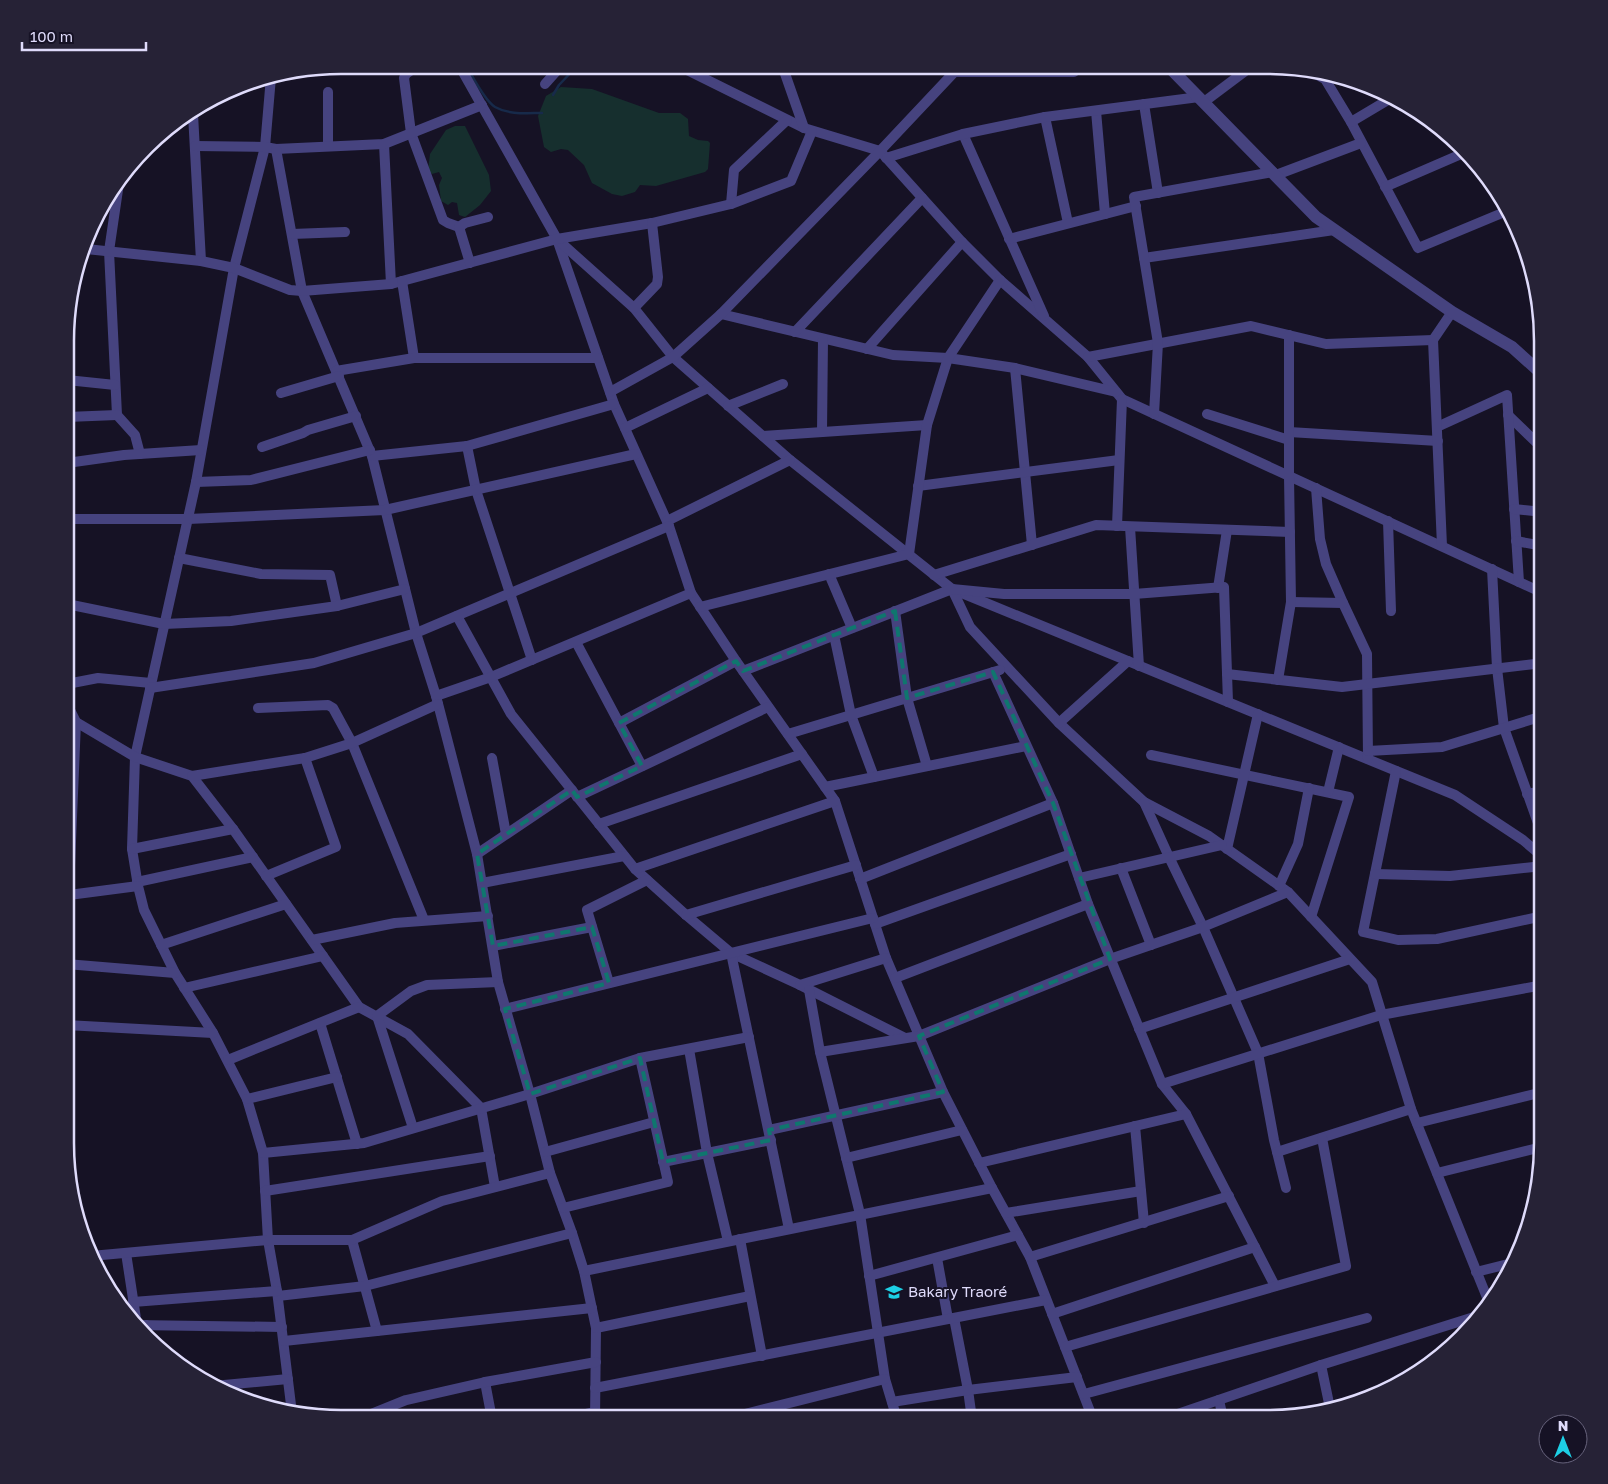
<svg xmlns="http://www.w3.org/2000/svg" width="1608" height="1484" viewBox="0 0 1608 1484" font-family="'Golos Text',sans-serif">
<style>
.green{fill:#162f2e}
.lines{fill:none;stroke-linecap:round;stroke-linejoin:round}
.stream{stroke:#172a4a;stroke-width:2.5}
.minor{stroke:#46437f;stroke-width:10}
.tertiary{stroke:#46437f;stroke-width:12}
.marked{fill:none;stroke:#0f766e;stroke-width:4;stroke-dasharray:10 6;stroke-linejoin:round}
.labels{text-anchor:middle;stroke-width:4;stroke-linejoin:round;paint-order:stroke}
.poi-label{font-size:15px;fill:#dfdbfb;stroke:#161225;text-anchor:start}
.rim{fill:none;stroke:#dfdbfb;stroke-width:2.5}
</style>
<rect width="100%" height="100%" fill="#161225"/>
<g class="green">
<path d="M 561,87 L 592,89 L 659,113 L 680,113 L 688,119 L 689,136 L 698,140 L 708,141 L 710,143 L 708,169 L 705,172 L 656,186 L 640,185 L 635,192 L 622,196 L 612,194 L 592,183 L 584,165 L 568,150 L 561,149 L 551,152 L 544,147 L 538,116 L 546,96 Z"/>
<path d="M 455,126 L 465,126 L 489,175 L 491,191 L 480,205 L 465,217 L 459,215 L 457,203 L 452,202 L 448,205 L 441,201 L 439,185 L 442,178 L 439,172 L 432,174 L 428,170 L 430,154 L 446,130 Z"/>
</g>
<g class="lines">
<g class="stream">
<path d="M 466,65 C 472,76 485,101 495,107 C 509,115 527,113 542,113"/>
<path d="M 553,95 L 559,85 L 578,65"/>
</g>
<g class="minor">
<path d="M 424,65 C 417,68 406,70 404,78 L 411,133 L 443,220 L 448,223 L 459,227"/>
<path d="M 459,65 L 557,239 L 614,404 L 669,526 L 691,593 L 736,661 L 835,801 L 886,958 L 943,1092 L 992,1188 L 1030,1257 L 1093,1419"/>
<path d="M 677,65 L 804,128 L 880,151 L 962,242 L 1000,280 L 1088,357 L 1122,399 L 1543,593"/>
<path d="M 782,65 L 804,128"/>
<path d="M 955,72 L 1074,72"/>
<path d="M 1314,73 L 1325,79 L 1351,122 L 1418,248 L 1507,211"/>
<path d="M 271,77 L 265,147 L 234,268 L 196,482 L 135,757 L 132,849 L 138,886 L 144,910 L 175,973 L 213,1033 L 247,1099 L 263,1153 L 268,1240 L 277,1291 L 292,1413"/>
<path d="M 545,84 L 562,65"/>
<path d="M 328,92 L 328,146"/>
<path d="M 1204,102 L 1252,66"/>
<path d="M 1144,104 L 1158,193"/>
<path d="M 1096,111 L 1105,214"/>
<path d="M 193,114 L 201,261"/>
<path d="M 1045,117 L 1068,223"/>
<path d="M 1351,122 L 1393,97"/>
<path d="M 963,134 L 1044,316"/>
<path d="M 384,144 L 391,284"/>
<path d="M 195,146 L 265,147 L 276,149 L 384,144 L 482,105"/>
<path d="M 276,149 L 302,291 L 372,456 L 416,633 L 436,696 L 477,854 L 498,982 L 530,1094 L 550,1173 L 572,1233 L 584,1271 L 596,1328 L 595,1419"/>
<path d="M 886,158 L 963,134 L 1045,117 L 1199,97"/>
<path d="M 1276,175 L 1361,143"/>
<path d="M 119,183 L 109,251 L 117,415 L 135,435 L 140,454"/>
<path d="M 1385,187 L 1466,152"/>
<path d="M 731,204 L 734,170 L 787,120"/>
<path d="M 292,234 L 345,232"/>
<path d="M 1009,239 L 1136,206"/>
<path d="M 558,240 L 634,308 L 673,357 L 790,460 L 952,589 L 1455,795 L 1523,840 L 1543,857"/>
<path d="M 86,249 L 201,261 L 234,268 L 290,290 L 302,291 L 391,284 L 557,239 L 652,223 L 731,204 L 791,181 L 812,131"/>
<path d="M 1144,258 L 1334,230"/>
<path d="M 470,263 L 459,227 L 465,223 L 488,217"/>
<path d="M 402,281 L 414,358"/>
<path d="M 634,308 L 657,284 L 658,277 L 652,223"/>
<path d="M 721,314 L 893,355 L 948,358 L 1015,368 L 1116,392"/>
<path d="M 795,332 L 922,198"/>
<path d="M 867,349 L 962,242"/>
<path d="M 1088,357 L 1251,326 L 1326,344 L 1433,340"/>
<path d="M 1015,368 L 1032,545"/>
<path d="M 336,371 L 414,358 L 598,358"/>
<path d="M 67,380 L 115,385"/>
<path d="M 610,392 L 673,357 L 721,314 L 880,151 L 961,65"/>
<path d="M 281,393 L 339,376"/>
<path d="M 728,406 L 783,384"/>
<path d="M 1154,414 L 1158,343 L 1134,197 L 1273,172"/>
<path d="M 1207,414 L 1289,440"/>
<path d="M 1508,415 L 1542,448"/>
<path d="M 67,417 L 117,415"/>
<path d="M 1437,427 L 1507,395 L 1519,582"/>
<path d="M 625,428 L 708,388"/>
<path d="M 822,432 L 823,339"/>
<path d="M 1289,432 L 1438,441"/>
<path d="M 763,436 L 927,425"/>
<path d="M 467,446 L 476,490 L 532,660"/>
<path d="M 262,447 L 303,433 L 308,430 L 356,416"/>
<path d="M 372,456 L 467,446 L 614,404"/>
<path d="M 67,463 L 124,455 L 201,450"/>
<path d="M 196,482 L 251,480 L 370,450"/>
<path d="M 918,486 L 1119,460"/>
<path d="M 1316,488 L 1320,539 L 1326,564 L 1343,603 L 1367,654 L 1368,759"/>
<path d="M 1514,509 L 1543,512"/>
<path d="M 67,519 L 188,519 L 385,510 L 636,454"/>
<path d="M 667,521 L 790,460"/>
<path d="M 1388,521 L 1391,611"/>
<path d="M 1117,526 L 1122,399"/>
<path d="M 1130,527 L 1139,666"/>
<path d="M 1516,541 L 1543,546"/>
<path d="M 1442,546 L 1433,340 L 1452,312"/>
<path d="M 179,558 L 261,574 L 330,575 L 337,606"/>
<path d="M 1492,569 L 1497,668 L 1504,728 L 1543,837"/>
<path d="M 829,574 L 852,628"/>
<path d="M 934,575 L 1096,525 L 1290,532"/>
<path d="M 1218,588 L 1227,530"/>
<path d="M 952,589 L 970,627 L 1059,723 L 1144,802 L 1209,836 L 1288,892 L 1372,982 L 1411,1109 L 1488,1300"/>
<path d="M 1291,602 L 1343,603"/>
<path d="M 67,604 L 164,624 L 231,621 L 337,606 L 405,589"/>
<path d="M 700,607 L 909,554 L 927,425 L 948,358 L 1000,280"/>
<path d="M 895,611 L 907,698 L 927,766"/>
<path d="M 457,616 L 511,714 L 635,869 L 686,915 L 731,953 L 800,985 L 905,1038"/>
<path d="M 834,635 L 851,715 L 874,777"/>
<path d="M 576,642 L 642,766"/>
<path d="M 743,671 L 952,589 L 1004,594 L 1134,594 L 1224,587 L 1228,702"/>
<path d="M 993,672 L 1053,803 L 1088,904 L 1162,1084 L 1186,1114 L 1275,1286"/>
<path d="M 1227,674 L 1342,687 L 1543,663"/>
<path d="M 1278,680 L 1291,602 L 1289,476 L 1289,335"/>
<path d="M 67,684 L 98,678 L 151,683"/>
<path d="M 150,688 L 314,663 L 416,633 L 669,526"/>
<path d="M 436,696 L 491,677 L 691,593"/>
<path d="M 67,704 L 76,722 L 135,757 L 192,776 L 233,829 L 359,1007 L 408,1034 L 481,1108 L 495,1187"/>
<path d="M 258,708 L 328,705 L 333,708 L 352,743 L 424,920"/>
<path d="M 619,723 L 736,661"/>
<path d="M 1059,723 L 1128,661"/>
<path d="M 788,734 L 1000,670"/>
<path d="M 1368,751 L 1442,747 L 1543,716"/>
<path d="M 1151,755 L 1349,797 L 1311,917"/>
<path d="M 492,758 L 506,834"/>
<path d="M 1396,771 L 1363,932 L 1398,940 L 1437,939 L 1543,916"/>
<path d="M 192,776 L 305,758 L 352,743 L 438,704"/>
<path d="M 825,787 L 1026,746"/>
<path d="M 1328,792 L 1339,747"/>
<path d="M 1527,794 L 1543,791"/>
<path d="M 577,797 L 768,707"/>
<path d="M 1144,802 L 1169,857 L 1203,927 L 1258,1053 L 1274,1140 L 1286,1188"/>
<path d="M 599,824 L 802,754"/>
<path d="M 132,849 L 233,829"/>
<path d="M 1227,849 L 1258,714"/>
<path d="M 477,854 L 572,790"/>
<path d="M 1121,868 L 1151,945"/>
<path d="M 635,869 L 835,801"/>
<path d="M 1375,874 L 1450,876 L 1543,866"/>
<path d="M 266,876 L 336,847 L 305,758"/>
<path d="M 1079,878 L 1222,845"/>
<path d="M 860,879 L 1053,803"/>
<path d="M 137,882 L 253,857"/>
<path d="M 482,883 L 624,856"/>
<path d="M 1279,886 L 1298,844 L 1309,788"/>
<path d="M 69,895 L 138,886"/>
<path d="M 686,915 L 856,865"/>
<path d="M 875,924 L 1071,854"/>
<path d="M 312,940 L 395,923 L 488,916"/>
<path d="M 161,945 L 286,904"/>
<path d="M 493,946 L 592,927"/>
<path d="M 731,953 L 789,1229"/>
<path d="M 66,961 L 76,722"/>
<path d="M 66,964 L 175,973"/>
<path d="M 895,978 L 1088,904"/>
<path d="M 609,983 L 587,910 L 647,880"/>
<path d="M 800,985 L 886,958"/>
<path d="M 184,988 L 323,956"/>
<path d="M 809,990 L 820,1052 L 860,1214 L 885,1379 L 897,1419"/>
<path d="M 505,1009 L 873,918"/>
<path d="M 320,1023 L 357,1144"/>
<path d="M 66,1025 L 213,1033"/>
<path d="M 1139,1029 L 1350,959"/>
<path d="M 689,1049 L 707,1153 L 728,1241"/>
<path d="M 820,1052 L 919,1036 L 1110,959 L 1203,927 L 1288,892"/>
<path d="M 228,1060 L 359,1007"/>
<path d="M 1162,1084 L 1381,1015 L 1543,985"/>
<path d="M 247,1099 L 337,1077"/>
<path d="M 1417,1123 L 1543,1092"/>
<path d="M 1135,1126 L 1144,1223"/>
<path d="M 413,1128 L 377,1016 L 411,991 L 427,985 L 498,982"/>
<path d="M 769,1130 L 943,1092"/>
<path d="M 545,1152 L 654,1122"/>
<path d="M 1277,1152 L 1411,1109"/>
<path d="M 263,1153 L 364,1143 L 530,1094 L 640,1058 L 749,1037"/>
<path d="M 846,1158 L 962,1130"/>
<path d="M 663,1162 L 771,1140"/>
<path d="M 979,1163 L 1186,1114"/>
<path d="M 1437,1173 L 1542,1147"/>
<path d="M 265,1191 L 490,1156"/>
<path d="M 563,1208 L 668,1182 L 640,1058"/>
<path d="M 1006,1213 L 1141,1191"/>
<path d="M 740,1239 L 762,1356"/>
<path d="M 352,1240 L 377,1331"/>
<path d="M 126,1253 L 137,1325"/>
<path d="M 91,1256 L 268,1240 L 352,1240 L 442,1201 L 550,1173"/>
<path d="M 1030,1257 L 1229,1196"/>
<path d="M 937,1258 L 948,1319"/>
<path d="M 584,1271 L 992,1188"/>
<path d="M 1476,1272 L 1516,1262"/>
<path d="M 869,1276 L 1018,1235"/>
<path d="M 278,1296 L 365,1286 L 572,1233"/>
<path d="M 133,1302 L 277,1291"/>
<path d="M 1052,1314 L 1255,1247"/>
<path d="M 954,1318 L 968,1390 L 972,1419"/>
<path d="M 134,1325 L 282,1327"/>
<path d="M 146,1325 L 147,1335"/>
<path d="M 596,1328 L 750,1296"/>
<path d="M 284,1341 L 592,1308"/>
<path d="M 1065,1347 L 1346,1266 L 1322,1138"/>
<path d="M 1321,1365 L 1330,1408"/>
<path d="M 485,1382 L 492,1419"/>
<path d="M 213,1386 L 288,1379"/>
<path d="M 595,1388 L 1046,1300"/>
<path d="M 1084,1394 L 1367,1318"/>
<path d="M 1219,1400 L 1223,1418"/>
<path d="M 892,1402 L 968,1390 L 1077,1377"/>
<path d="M 1166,1418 L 1321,1365 L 1474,1317"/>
<path d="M 359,1419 L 406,1400 L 485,1382 L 596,1362"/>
<path d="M 564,1419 L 595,1412"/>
<path d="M 725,1419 L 885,1379"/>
</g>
<path class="tertiary" d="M 1168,66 L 1316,217 L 1452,312 L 1512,347 L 1542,374"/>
</g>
<path class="marked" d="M 895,611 L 907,698 L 993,672 L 1053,803 L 1110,959 L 919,1036 L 943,1092 L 769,1130 L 771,1140 L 663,1162 L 640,1058 L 530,1094 L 505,1009 L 609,983 L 592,927 L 493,946 L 477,854 L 572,790 L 577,797 L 642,766 L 619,723 L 736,661 L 743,671 Z"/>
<defs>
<g id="school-bare" transform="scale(1.35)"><path d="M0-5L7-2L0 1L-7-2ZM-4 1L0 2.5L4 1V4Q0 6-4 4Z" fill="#1dcfe5" stroke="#161225" stroke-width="2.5" paint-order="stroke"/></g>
</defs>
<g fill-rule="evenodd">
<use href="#school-bare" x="894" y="1292"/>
</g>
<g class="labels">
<g class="poi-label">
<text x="908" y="1297">Bakary Traoré</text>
</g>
</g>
<path d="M0 0H1608V1484H0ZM341 74H1267A267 267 0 0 1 1534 341V1143A267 267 0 0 1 1267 1410H341A267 267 0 0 1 74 1143V341A267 267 0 0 1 341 74Z" fill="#262236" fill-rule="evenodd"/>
<path class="rim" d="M341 74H1267A267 267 0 0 1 1534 341V1143A267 267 0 0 1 1267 1410H341A267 267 0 0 1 74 1143V341A267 267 0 0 1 341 74Z"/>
<g transform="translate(1563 1439)"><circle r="24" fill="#161225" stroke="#66627b"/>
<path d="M0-4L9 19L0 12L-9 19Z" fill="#1dcfe5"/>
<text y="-8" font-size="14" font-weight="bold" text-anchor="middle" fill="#dfdbfb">N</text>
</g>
<path d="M22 42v8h124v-8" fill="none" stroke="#dfdbfb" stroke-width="2.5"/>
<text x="30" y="42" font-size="15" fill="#dfdbfb" stroke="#161225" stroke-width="4" paint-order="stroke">100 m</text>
</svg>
